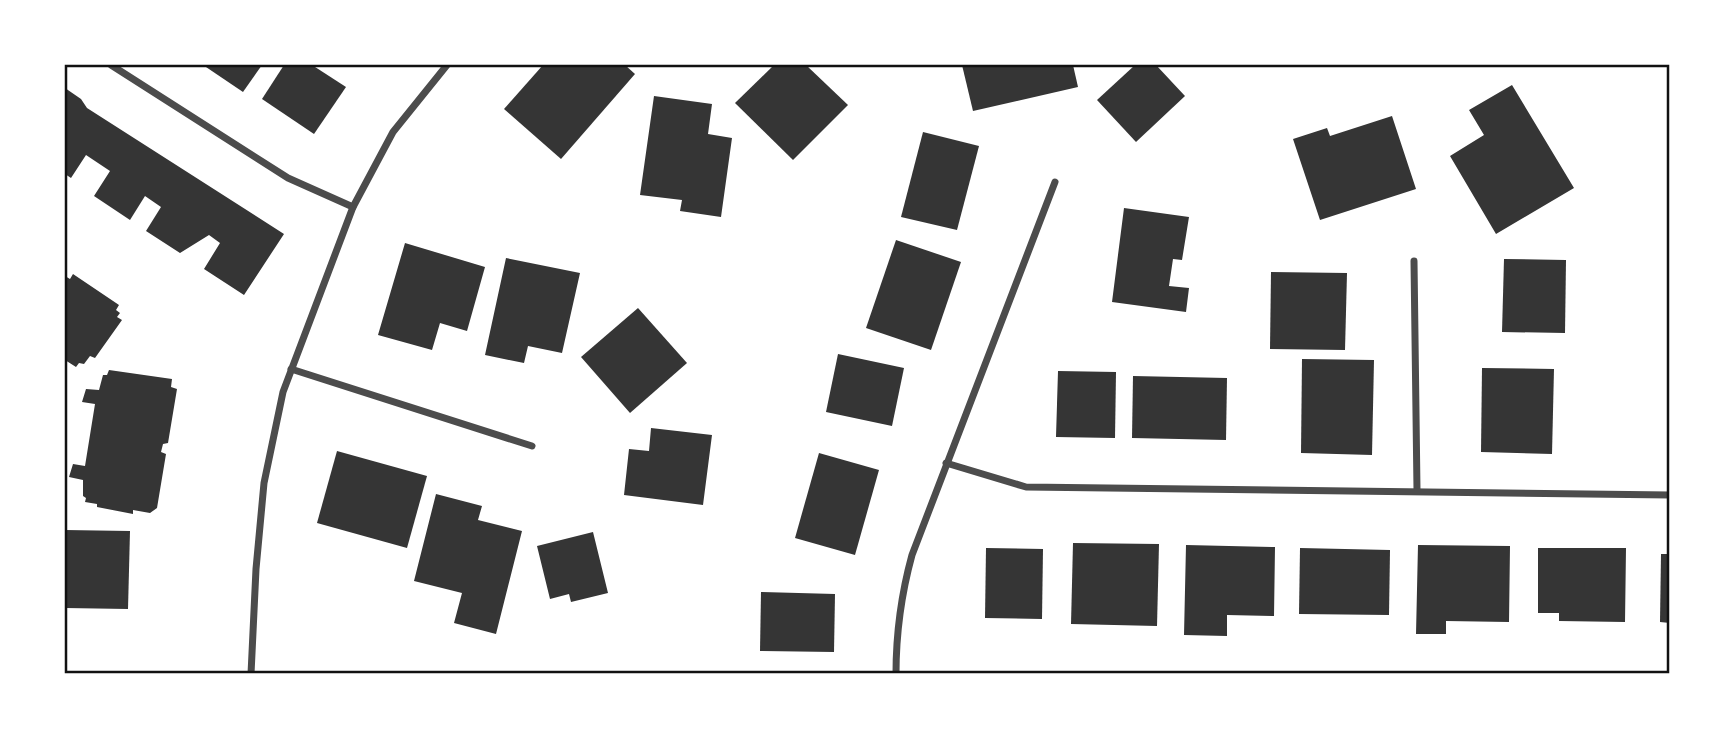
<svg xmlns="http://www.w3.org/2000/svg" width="1735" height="739" viewBox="0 0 1735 739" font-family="Quicksand,sans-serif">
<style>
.building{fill:#353535}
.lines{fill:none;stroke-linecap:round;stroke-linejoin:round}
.minor{stroke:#4c4c4c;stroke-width:7}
.neatline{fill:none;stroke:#111;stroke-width:2.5}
</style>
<rect width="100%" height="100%" fill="#fff"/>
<g class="building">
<path d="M 203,65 L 262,65 L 243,92 Z"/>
<path d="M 284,65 L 312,65 L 346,87 L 314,134 L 262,99 Z"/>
<path d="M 543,65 L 625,65 L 635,74 L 561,159 L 504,109 Z"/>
<path d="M 774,65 L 806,65 L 848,105 L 793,160 L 735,103 Z"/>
<path d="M 962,65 L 1073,65 L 1078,87 L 973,111 Z"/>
<path d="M 1135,65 L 1156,65 L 1185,96 L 1136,142 L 1097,100 Z"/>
<path d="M 1512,85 L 1574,188 L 1496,234 L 1450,156 L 1484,135 L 1469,110 Z"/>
<path d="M 65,88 L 81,99 L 87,108 L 284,234 L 244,295 L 204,269 L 220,243 L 209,235 L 180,253 L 146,231 L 161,207 L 145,196 L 130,220 L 94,196 L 110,171 L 86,155 L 71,178 L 65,174 Z"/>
<path d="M 654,96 L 712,104 L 708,134 L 732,138 L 721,217 L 680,211 L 682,200 L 640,195 Z"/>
<path d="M 1392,116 L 1416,189 L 1320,220 L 1293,139 L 1327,128 L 1330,136 Z"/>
<path d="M 923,132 L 979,146 L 957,230 L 901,217 Z"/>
<path d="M 1124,208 L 1189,217 L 1182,260 L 1173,259 L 1169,286 L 1189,288 L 1186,312 L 1112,302 Z"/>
<path d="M 896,240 L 961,262 L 931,350 L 866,328 Z"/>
<path d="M 405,243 L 485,267 L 467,331 L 440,323 L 432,350 L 378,335 Z"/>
<path d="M 506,258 L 580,273 L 562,353 L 528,346 L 524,363 L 485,355 Z"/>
<path d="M 1504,259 L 1566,260 L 1565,333 L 1502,332 Z"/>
<path d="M 1271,272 L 1347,273 L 1345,350 L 1270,349 Z"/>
<path d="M 73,274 L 119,305 L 116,310 L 120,313 L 117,317 L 122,320 L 95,358 L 90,356 L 84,364 L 79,363 L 76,367 L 65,360 L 65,276 L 70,279 Z"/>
<path d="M 638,308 L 687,363 L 630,413 L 581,357 Z"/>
<path d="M 838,354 L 904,368 L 892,426 L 826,412 Z"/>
<path d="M 1302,359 L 1374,360 L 1372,455 L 1301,453 Z"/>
<path d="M 1482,368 L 1554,369 L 1552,454 L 1481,452 Z"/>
<path d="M 109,370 L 172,379 L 171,387 L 177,389 L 168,443 L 163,444 L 161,452 L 166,454 L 157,508 L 150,513 L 133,510 L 133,514 L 97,507 L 97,504 L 85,502 L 86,498 L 83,496 L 83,480 L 69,477 L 73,464 L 85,466 L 95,404 L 82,402 L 86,389 L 99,390 L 103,375 L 107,375 Z"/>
<path d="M 1058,371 L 1116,372 L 1115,438 L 1056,437 Z"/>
<path d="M 1133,376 L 1227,378 L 1226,440 L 1132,438 Z"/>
<path d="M 651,428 L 712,435 L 703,505 L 624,495 L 629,449 L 649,451 Z"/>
<path d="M 337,451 L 427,476 L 407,548 L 317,523 Z"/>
<path d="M 819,453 L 879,470 L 855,555 L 795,538 Z"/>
<path d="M 436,494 L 482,506 L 478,520 L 522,531 L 496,634 L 454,623 L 462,593 L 414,581 Z"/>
<path d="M 65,530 L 130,531 L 128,609 L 65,608 Z"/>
<path d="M 593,532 L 608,593 L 571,602 L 569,594 L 550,599 L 537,546 Z"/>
<path d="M 1073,543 L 1159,544 L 1157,626 L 1071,624 Z"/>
<path d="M 1186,545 L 1275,547 L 1274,616 L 1227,615 L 1227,636 L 1184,635 Z"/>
<path d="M 1418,545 L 1510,546 L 1509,622 L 1446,621 L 1446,634 L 1416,634 Z"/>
<path d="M 986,548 L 1043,549 L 1042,619 L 985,618 Z"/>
<path d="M 1300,548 L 1390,550 L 1389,615 L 1299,614 Z"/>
<path d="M 1538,548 L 1626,548 L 1625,622 L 1559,621 L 1559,613 L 1538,613 Z"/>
<path d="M 1661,554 L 1670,554 L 1670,623 L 1660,622 Z"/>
<path d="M 761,592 L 835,594 L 834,652 L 760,651 Z"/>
</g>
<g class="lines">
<g class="minor">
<path d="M 111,65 L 288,178 L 353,207"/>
<path d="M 1414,261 L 1417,490"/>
<path d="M 291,369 L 532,446"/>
<path d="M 946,463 L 1026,487 L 1670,495"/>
<path d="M 251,674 L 256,569 L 264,483 L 283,392 L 353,207 L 393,132 L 447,65"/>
<path d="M 896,674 C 896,633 901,595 912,555 L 1055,182"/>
</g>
</g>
<rect width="1735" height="739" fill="none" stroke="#ffffff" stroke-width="133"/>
<rect x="66" y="66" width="1602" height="606" class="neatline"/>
</svg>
